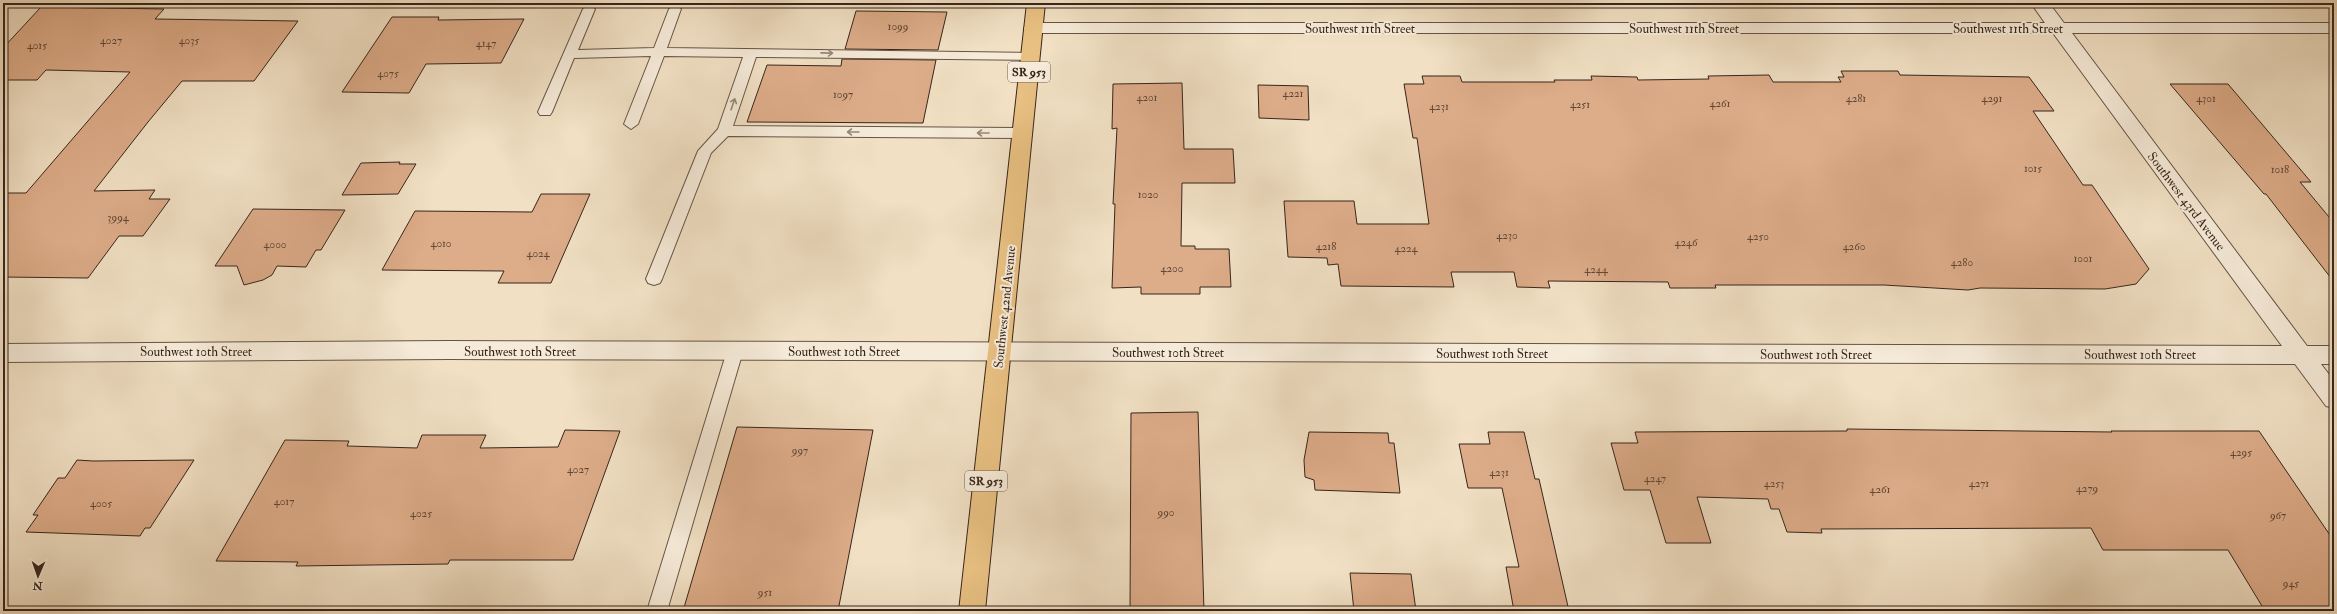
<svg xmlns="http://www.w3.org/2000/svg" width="2337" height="614" viewBox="0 0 2337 614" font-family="'IM FELL Double Pica',serif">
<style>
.building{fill:#ddac89;stroke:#37251b}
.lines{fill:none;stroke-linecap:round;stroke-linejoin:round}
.service-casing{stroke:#665445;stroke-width:2}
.minor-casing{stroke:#665445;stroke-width:2}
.primary-casing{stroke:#37251b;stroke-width:2}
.service{fill:#f6ebd9;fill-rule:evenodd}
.minor{fill:#f6ebd9;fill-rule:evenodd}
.primary{fill:#e8c082;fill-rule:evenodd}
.oneway{stroke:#96887a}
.labels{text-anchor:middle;stroke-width:4;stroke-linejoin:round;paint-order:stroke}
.number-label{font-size:11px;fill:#604736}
.shield{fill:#f6ebd9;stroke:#706054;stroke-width:1}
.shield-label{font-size:12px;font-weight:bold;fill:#37251b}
.street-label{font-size:13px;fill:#37251b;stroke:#f6ebd9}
</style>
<rect width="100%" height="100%" fill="#f1e0c4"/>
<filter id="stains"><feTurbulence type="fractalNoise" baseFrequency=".005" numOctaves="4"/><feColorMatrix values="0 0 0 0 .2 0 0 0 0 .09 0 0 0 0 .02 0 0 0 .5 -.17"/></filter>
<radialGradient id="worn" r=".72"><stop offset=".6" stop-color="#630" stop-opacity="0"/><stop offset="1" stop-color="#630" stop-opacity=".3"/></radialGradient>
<g class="building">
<path d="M 41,7 L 164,9 L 155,19 L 298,21 L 254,81 L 182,81 L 148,122 L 94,191 L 155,190 L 149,199 L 170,199 L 143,236 L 119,236 L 88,278 L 3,277 L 3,193 L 26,193 L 130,72 L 46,70 L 37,80 L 3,80 L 3,48 Z"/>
<path d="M 856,11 L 947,12 L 938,50 L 845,49 Z"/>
<path d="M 392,17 L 439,17 L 438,20 L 524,19 L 501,63 L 426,64 L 409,93 L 342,92 Z"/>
<path d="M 842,59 L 936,60 L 923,123 L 747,122 L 767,65 L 841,66 Z"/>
<path d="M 1841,71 L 1898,71 L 1900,75 L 2029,77 L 2054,111 L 2033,111 L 2083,185 L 2092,185 L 2149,269 L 2136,284 L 2105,289 L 1980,288 L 1968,290 L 1884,285 L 1715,285 L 1716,288 L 1670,288 L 1668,282 L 1548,281 L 1550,288 L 1517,287 L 1514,272 L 1451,272 L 1454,287 L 1341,286 L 1338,264 L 1328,265 L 1327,258 L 1288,257 L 1284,201 L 1354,201 L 1357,224 L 1429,224 L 1417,138 L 1413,138 L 1404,84 L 1424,84 L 1422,76 L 1460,76 L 1462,82 L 1555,82 L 1554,80 L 1592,80 L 1591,76 L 1637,77 L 1638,80 L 1709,79 L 1708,76 L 1769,75 L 1773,82 L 1841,82 L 1838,77 L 1844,77 Z"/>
<path d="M 1182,83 L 1184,149 L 1233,149 L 1235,183 L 1182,183 L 1181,246 L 1195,246 L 1195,249 L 1229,249 L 1231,287 L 1200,287 L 1200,294 L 1141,294 L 1141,287 L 1112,288 L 1115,204 L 1113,204 L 1117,128 L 1112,129 L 1113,84 Z"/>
<path d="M 2170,84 L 2228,84 L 2311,182 L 2300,182 L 2334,223 L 2334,282 L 2266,194 L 2264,194 Z"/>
<path d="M 1258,85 L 1308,86 L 1309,120 L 1259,118 Z"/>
<path d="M 400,162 L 399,164 L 416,164 L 398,194 L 342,195 L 361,163 Z"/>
<path d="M 541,194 L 590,194 L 551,283 L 498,283 L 504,271 L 382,270 L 415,211 L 532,212 Z"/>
<path d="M 253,209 L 345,210 L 321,250 L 316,250 L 306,267 L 277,266 L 272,275 L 263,280 L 244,285 L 237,266 L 215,266 Z"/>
<path d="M 1198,412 L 1204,611 L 1130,611 L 1131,413 Z"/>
<path d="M 737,427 L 873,430 L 838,611 L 683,611 Z"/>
<path d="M 1847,429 L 2112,432 L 2111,431 L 2259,431 L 2334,541 L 2334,611 L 2265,611 L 2228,550 L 2103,550 L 2091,528 L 1821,529 L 1822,533 L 1787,532 L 1779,509 L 1771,509 L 1768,499 L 1697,497 L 1711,543 L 1666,543 L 1650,490 L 1624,490 L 1611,443 L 1638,443 L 1635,432 L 1847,431 Z"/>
<path d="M 565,430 L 620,431 L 573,560 L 450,560 L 448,564 L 296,566 L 298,562 L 216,561 L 285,440 L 349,441 L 347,446 L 417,448 L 422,435 L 486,435 L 480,448 L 558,447 Z"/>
<path d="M 1309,432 L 1388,433 L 1389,443 L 1394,443 L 1400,493 L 1315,490 L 1314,480 L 1305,477 L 1304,460 Z"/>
<path d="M 1488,432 L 1524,432 L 1535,479 L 1539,479 L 1569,611 L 1514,611 L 1506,567 L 1519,567 L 1502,488 L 1468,488 L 1459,444 L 1490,444 Z"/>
<path d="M 77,460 L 93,461 L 194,460 L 150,528 L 145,528 L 140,536 L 26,532 L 38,515 L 33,515 L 58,478 L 65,478 Z"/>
<path d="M 1350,573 L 1411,574 L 1416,611 L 1354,611 Z"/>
</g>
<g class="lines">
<g class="service-casing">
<g id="service">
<path d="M 589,5 L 595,9 L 578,50 L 654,48 L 669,9 L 675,5 L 681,9 L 667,48 L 1036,53 L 1038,56 L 1036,59 L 1031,60 L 756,57 L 733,126 L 1022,128 L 1029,133 L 1022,138 L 728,136 L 711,153 L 662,279 L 660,283 L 654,285 L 648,283 L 646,279 L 698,151 L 718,129 L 743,57 L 664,56 L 638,124 L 631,129 L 624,124 L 651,56 L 574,58 L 552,112 L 550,115 L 540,115 L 538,112 L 583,9 Z"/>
<path d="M 735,345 L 741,346 L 743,351 L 667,611 L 647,611 L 727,351 L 729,346 Z"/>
</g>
</g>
<g class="minor-casing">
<path id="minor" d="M 2031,3 L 2049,3 L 2064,23 L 2334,23 L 2334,33 L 2072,33 L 2307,346 L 2334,346 L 2334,364 L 2321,364 L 2334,381 L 2334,408 L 2326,406 L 2295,364 L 449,359 L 3,362 L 3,344 L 449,341 L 2282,346 L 2053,33 L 1033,33 L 1027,32 L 1024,28 L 1027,24 L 1033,23 L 2045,23 Z"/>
</g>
<g class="primary-casing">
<path id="primary" d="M 1027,3 L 1045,3 L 985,611 L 959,611 Z"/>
</g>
<use href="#service" class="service"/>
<use href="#minor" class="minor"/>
<use href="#primary" class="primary"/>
</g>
<defs><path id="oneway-shaft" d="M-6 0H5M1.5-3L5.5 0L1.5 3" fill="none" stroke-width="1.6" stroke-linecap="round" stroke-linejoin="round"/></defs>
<g class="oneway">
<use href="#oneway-shaft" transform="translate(827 53) rotate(1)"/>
<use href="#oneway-shaft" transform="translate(733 104) rotate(-71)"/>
<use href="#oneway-shaft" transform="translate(853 132) rotate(-180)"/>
<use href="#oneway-shaft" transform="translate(983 133) rotate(-180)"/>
</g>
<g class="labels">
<g class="number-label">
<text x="898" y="30">1099</text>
<text x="111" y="44">4027</text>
<text x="189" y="44">4035</text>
<text x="486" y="47">4147</text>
<text x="37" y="49">4015</text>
<text x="388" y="77">4075</text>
<text x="1293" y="97">4221</text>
<text x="843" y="98">1097</text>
<text x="1147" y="101">4201</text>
<text x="1856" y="102">4281</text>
<text x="1992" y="102">4291</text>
<text x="2206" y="102">4301</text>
<text x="1720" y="107">4261</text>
<text x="1580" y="108">4251</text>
<text x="1439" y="110">4231</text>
<text x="2033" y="172">1015</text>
<text x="2280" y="173">1018</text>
<text x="1148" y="198">1020</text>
<text x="118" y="221">3994</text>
<text x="1507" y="239">4230</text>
<text x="1758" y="240">4250</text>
<text x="1686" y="246">4246</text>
<text x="441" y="247">4010</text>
<text x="275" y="248">4000</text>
<text x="1326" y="250">4218</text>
<text x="1854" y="250">4260</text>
<text x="1406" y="252">4224</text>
<text x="538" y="257">4024</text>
<text x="2083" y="262">1001</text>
<text x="1962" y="266">4280</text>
<text x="1172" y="272">4200</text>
<text x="1596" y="273">4244</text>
<text x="800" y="454">997</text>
<text x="2241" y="456">4295</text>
<text x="578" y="473">4027</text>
<text x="1499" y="476">4231</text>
<text x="1655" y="482">4247</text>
<text x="1774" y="487">4253</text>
<text x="1979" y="487">4271</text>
<text x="2087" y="492">4279</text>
<text x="1880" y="493">4261</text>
<text x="284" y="505">4017</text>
<text x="101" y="507">4005</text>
<text x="1166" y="516">990</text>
<text x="421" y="517">4025</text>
<text x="2278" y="519">967</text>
<text x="2291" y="587">945</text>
<text x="765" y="596">951</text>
</g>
<g class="shield">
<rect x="1008" y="62" width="42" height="20" rx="3"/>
<rect x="965" y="471" width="42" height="20" rx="3"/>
</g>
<g class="shield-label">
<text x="1029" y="76">SR 953</text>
<text x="986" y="485">SR 953</text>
</g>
<g class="street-label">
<text x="1360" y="33">Southwest 11th Street</text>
<text x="1684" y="33">Southwest 11th Street</text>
<text x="2008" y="33">Southwest 11th Street</text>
<text transform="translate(2187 201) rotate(53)" y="5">Southwest 43rd Avenue</text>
<text transform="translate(1004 307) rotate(-84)" y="5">Southwest 42nd Avenue</text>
<text x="196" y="356">Southwest 10th Street</text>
<text x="520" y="356">Southwest 10th Street</text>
<text x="844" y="356">Southwest 10th Street</text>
<text x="1168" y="357">Southwest 10th Street</text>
<text x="1492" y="358">Southwest 10th Street</text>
<text x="1816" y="359">Southwest 10th Street</text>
<text x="2140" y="359">Southwest 10th Street</text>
</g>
</g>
<rect width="2337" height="614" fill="none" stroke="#f1e0c4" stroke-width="16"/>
<rect x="4" y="4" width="2329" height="606" fill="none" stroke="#37251b" stroke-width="2"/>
<rect x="8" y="8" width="2321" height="598" fill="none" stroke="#37251b"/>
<g transform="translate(38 576) rotate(182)" stroke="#f6ebd9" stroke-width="3" paint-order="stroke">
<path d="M0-3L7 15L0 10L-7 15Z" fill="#37251b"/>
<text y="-6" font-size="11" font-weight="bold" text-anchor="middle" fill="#37251b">N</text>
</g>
<rect width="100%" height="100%" filter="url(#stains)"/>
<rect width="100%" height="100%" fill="url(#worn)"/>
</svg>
